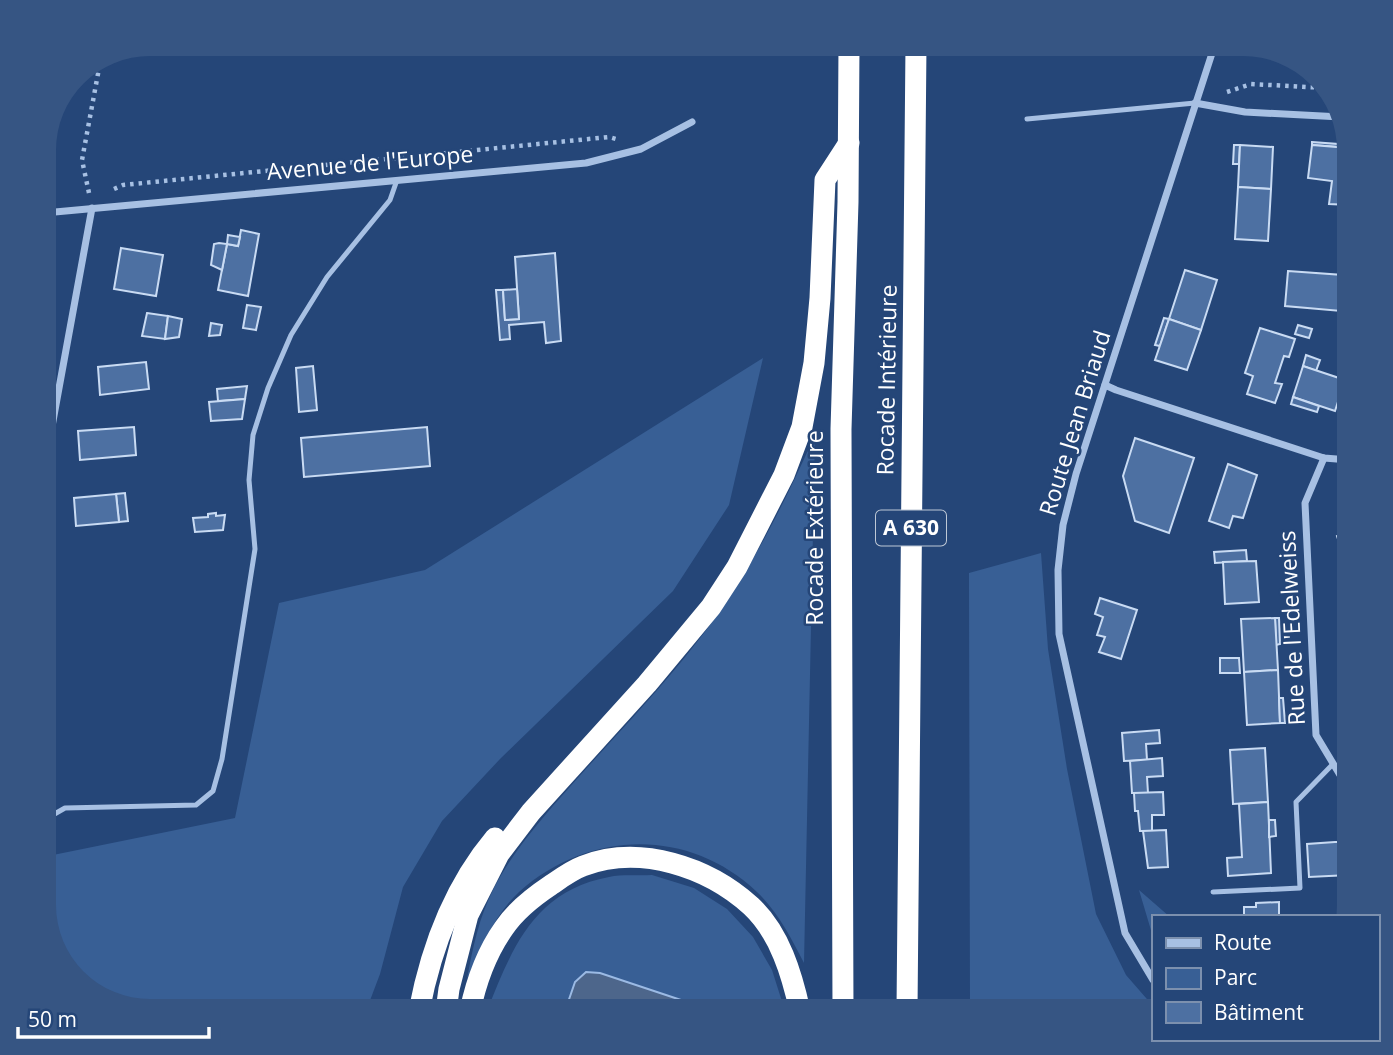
<svg xmlns="http://www.w3.org/2000/svg" width="1393" height="1055" viewBox="0 0 1393 1055" font-family="'Open Sans',sans-serif">
<style>
.green{fill:#385f95}
.water{fill:#4d668b;stroke:#9bbae4;stroke-width:2}
.building{fill:#4d70a2;stroke:#c9dbf3;stroke-width:2}
.lines{fill:none;stroke-linecap:round;stroke-linejoin:round}
.path{stroke:#a7c0e3;stroke-width:4.5;stroke-dasharray:3.5 5;stroke-linecap:butt}
.lane{stroke:#a7c0e3;stroke-width:5}
.street{stroke:#a7c0e3;stroke-width:7}
.highway{stroke:#fff;stroke-width:21}
.labels{text-anchor:middle;stroke-width:5;stroke-linejoin:round;paint-order:stroke}
.shield{fill:#254678;stroke:#bec8d6;stroke-width:2}
.shield-label{font-size:21px;font-weight:bold;fill:#fff}
.street-label{font-size:23px;fill:#fff;stroke:#254678}
</style>
<rect width="100%" height="100%" fill="#254678"/>
<g class="green">
<path d="M 763,358 L 729,505 L 673,591 L 500,759 L 442,821 L 403,887 L 380,974 L 366,1011 L 150,1011 L 85,989 L 55,952 L 44,911 L 44,863 L 53,855 L 235,818 L 279,603 L 425,570 Z"/>
<path d="M 815,435 L 804,963 C 791,938 778,912 757,892 C 688,827 589,830 519,892 C 494,915 481,949 467,979 C 473,947 479,917 494,888 C 517,844 552,807 585,770 C 623,728 662,687 697,642 C 747,579 782,508 815,435 Z"/>
<path d="M 1041,553 L 1048,649 L 1067,769 L 1096,914 L 1126,975 L 1153,1006 L 1153,1011 L 970,1011 L 969,573 Z"/>
<path d="M 652,875 L 694,888 L 727,909 L 753,937 L 772,970 L 785,1011 L 487,1011 C 512,948 534,891 609,877 C 622,874 638,876 652,875 Z"/>
<path d="M 1139,890 L 1170,917 L 1153,917 L 1153,937 Z"/>
</g>
<path class="water" d="M 586,972 L 600,973 L 714,1011 L 565,1011 L 575,982 Z"/>
<g class="building">
<path d="M 1249,46 L 1295,62 L 1294,66 L 1248,50 Z"/>
<path d="M 1312,142 L 1338,144 L 1338,147 L 1312,145 Z"/>
<path d="M 1234,145 L 1240,145 L 1239,164 L 1233,164 Z"/>
<path d="M 1240,145 L 1273,147 L 1271,189 L 1238,187 Z"/>
<path d="M 1312,145 L 1349,148 L 1349,205 L 1329,204 L 1332,181 L 1308,178 Z"/>
<path d="M 1238,187 L 1271,189 L 1268,241 L 1235,239 Z"/>
<path d="M 241,230 L 259,234 L 248,296 L 218,290 L 227,244 L 238,246 Z"/>
<path d="M 1342,231 L 1349,231 L 1349,254 L 1340,254 Z"/>
<path d="M 228,235 L 240,237 L 238,246 L 227,244 Z"/>
<path d="M 219,243 L 227,244 L 222,270 L 211,265 L 214,244 Z"/>
<path d="M 121,248 L 163,255 L 156,296 L 114,289 Z"/>
<path d="M 555,253 L 561,341 L 546,343 L 544,322 L 509,325 L 510,339 L 500,340 L 496,290 L 503,290 L 505,320 L 519,319 L 515,257 Z"/>
<path d="M 1185,270 L 1217,280 L 1201,330 L 1169,319 Z"/>
<path d="M 1288,271 L 1343,275 L 1341,311 L 1285,306 Z"/>
<path d="M 517,289 L 519,319 L 505,320 L 503,290 Z"/>
<path d="M 247,305 L 261,307 L 256,330 L 243,328 Z"/>
<path d="M 147,313 L 168,316 L 165,339 L 142,336 Z"/>
<path d="M 168,316 L 182,319 L 179,337 L 165,339 Z"/>
<path d="M 1164,318 L 1169,319 L 1160,346 L 1155,345 Z"/>
<path d="M 1169,319 L 1201,330 L 1187,370 L 1155,360 Z"/>
<path d="M 211,323 L 222,325 L 220,335 L 209,336 Z"/>
<path d="M 1298,325 L 1312,329 L 1309,338 L 1295,334 Z"/>
<path d="M 1260,328 L 1295,339 L 1289,357 L 1284,356 L 1275,383 L 1282,384 L 1275,403 L 1247,394 L 1253,376 L 1245,373 Z"/>
<path d="M 1345,340 L 1349,340 L 1349,359 L 1343,359 Z"/>
<path d="M 1306,355 L 1320,360 L 1316,371 L 1303,366 Z"/>
<path d="M 146,362 L 149,389 L 100,395 L 98,367 Z"/>
<path d="M 313,366 L 317,410 L 299,412 L 296,368 Z"/>
<path d="M 1303,366 L 1345,380 L 1335,411 L 1293,397 Z"/>
<path d="M 247,386 L 245,399 L 218,401 L 217,389 Z"/>
<path d="M 1293,397 L 1319,406 L 1317,412 L 1291,404 Z"/>
<path d="M 245,399 L 242,419 L 211,421 L 209,402 Z"/>
<path d="M 134,427 L 136,455 L 80,460 L 78,431 Z"/>
<path d="M 427,427 L 430,466 L 304,477 L 301,438 Z"/>
<path d="M 1135,438 L 1194,458 L 1169,533 L 1135,521 L 1123,476 Z"/>
<path d="M 1228,464 L 1257,475 L 1243,518 L 1233,516 L 1229,528 L 1209,521 Z"/>
<path d="M 125,493 L 128,521 L 119,522 L 116,494 Z"/>
<path d="M 116,494 L 119,522 L 76,526 L 74,498 Z"/>
<path d="M 216,513 L 216,516 L 225,515 L 223,530 L 195,532 L 193,518 L 208,517 L 208,514 Z"/>
<path d="M 1349,531 L 1349,566 L 1347,566 L 1337,536 Z"/>
<path d="M 1246,550 L 1247,561 L 1215,563 L 1214,552 Z"/>
<path d="M 1256,561 L 1259,602 L 1225,604 L 1223,562 Z"/>
<path d="M 1100,598 L 1137,610 L 1121,659 L 1099,652 L 1105,637 L 1097,635 L 1103,617 L 1095,614 Z"/>
<path d="M 1275,618 L 1279,618 L 1280,644 L 1276,645 Z"/>
<path d="M 1275,618 L 1278,670 L 1244,672 L 1241,619 Z"/>
<path d="M 1220,658 L 1239,658 L 1240,673 L 1220,673 Z"/>
<path d="M 1278,670 L 1280,723 L 1247,725 L 1244,672 Z"/>
<path d="M 1279,698 L 1283,698 L 1285,723 L 1280,723 Z"/>
<path d="M 1159,730 L 1160,743 L 1146,744 L 1147,760 L 1124,761 L 1122,733 Z"/>
<path d="M 1265,748 L 1268,802 L 1233,804 L 1230,750 Z"/>
<path d="M 1162,758 L 1163,776 L 1147,777 L 1148,793 L 1132,793 L 1130,761 Z"/>
<path d="M 1163,792 L 1164,815 L 1152,815 L 1152,831 L 1140,831 L 1138,811 L 1135,811 L 1134,793 Z"/>
<path d="M 1268,802 L 1271,873 L 1228,876 L 1227,858 L 1242,857 L 1239,804 Z"/>
<path d="M 1269,820 L 1275,820 L 1276,836 L 1269,837 Z"/>
<path d="M 1166,830 L 1168,867 L 1148,868 L 1143,831 Z"/>
<path d="M 1335,842 L 1349,842 L 1349,875 L 1309,877 L 1307,844 Z"/>
<path d="M 1279,902 L 1279,917 L 1244,917 L 1244,907 L 1256,907 L 1256,903 Z"/>
</g>
<g class="lines">
<g class="path">
<path d="M 1227,92 L 1251,84 L 1326,88"/>
<path d="M 114,189 L 123,185 L 609,137 L 616,139"/>
<path d="M 89,193 L 82,160 L 100,63"/>
</g>
<g class="lane">
<path d="M 1027,119 L 1195,103"/>
<path d="M 44,820 L 65,808 L 196,805 L 213,791 L 222,759 L 255,549 L 249,480 L 253,435 L 268,388 L 291,335 L 327,277 L 390,200 L 397,180"/>
<path d="M 1213,892 L 1300,888 L 1296,802 L 1333,764"/>
</g>
<g class="street">
<path d="M 1195,103 L 1245,112 L 1341,117"/>
<path d="M 44,213 L 586,163 L 641,149 L 692,122"/>
<path d="M 1105,385 L 1116,390 L 1324,458 L 1349,460"/>
<path d="M 1324,458 L 1305,503 L 1316,735 L 1349,790"/>
<path d="M 44,470 L 92,208"/>
<path d="M 1153,980 L 1125,933 L 1059,634 L 1058,570 L 1063,525 L 1076,474 L 1215,44"/>
</g>
<g class="highway">
<path d="M 419,1011 C 431,948 453,888 495,838"/>
<path d="M 446,1011 L 449,989 L 468,915 L 499,854 L 531,812 L 647,684 L 711,607 L 737,567 L 784,475 L 802,427 L 814,363 L 820,298 L 825,180 L 849,143"/>
<path d="M 470,1011 C 476,982 487,952 504,928 C 516,910 533,897 551,885 C 561,878 572,870 583,866 C 640,844 708,867 751,906 C 780,933 792,975 800,1011"/>
<path d="M 843,1011 L 841,429 L 848,202 L 849,44"/>
<path d="M 907,1011 L 916,44"/>
</g>
</g>
<g class="labels">
<rect class="shield" x="876" y="510.5" width="70" height="35" rx="5"/>
<g class="shield-label">
<text x="911" y="535">A 630</text>
</g>
<g class="street-label">
<text transform="translate(370 163) rotate(-5)" y="8">Avenue de l'Europe</text>
<text transform="translate(887 380) rotate(-89)" y="8">Rocade Intérieure</text>
<text transform="translate(1075 423) rotate(-73)" y="8">Route Jean Briaud</text>
<text transform="translate(815 528) rotate(-90)" y="8">Rocade Extérieure</text>
<text transform="translate(1292 628) rotate(-93)" y="8">Rue de l'Edelweiss</text>
</g>
</g>
<path d="M0 0H1393V1055H0ZM150 56H1243A94 94 0 0 1 1337 150V905A94 94 0 0 1 1243 999H150A94 94 0 0 1 56 905V150A94 94 0 0 1 150 56Z" fill="#365583" fill-rule="evenodd"/>
<rect x="1152" y="915" width="228" height="126" fill="#254678" stroke="#7c90ae" stroke-width="2"/>
<rect x="1166" y="938" width="35" height="10" fill="#a7c0e3" stroke="#7c90ae" stroke-width="2"/>
<text x="1214" y="950" font-size="21" fill="#ffffff">Route</text>
<rect x="1166" y="968" width="35" height="21" fill="#385f95" stroke="#7c90ae" stroke-width="2"/>
<text x="1214" y="985" font-size="21" fill="#ffffff">Parc</text>
<rect x="1166" y="1002" width="35" height="21" fill="#4d70a2" stroke="#7c90ae" stroke-width="2"/>
<text x="1214" y="1020" font-size="21" fill="#ffffff">Bâtiment</text>
<path d="M18 1027v10h191v-10" fill="none" stroke="#ffffff" stroke-width="3.5"/>
<text x="28" y="1027" font-size="21" fill="#ffffff" stroke="#254678" stroke-width="5" paint-order="stroke">50 m</text>
</svg>
